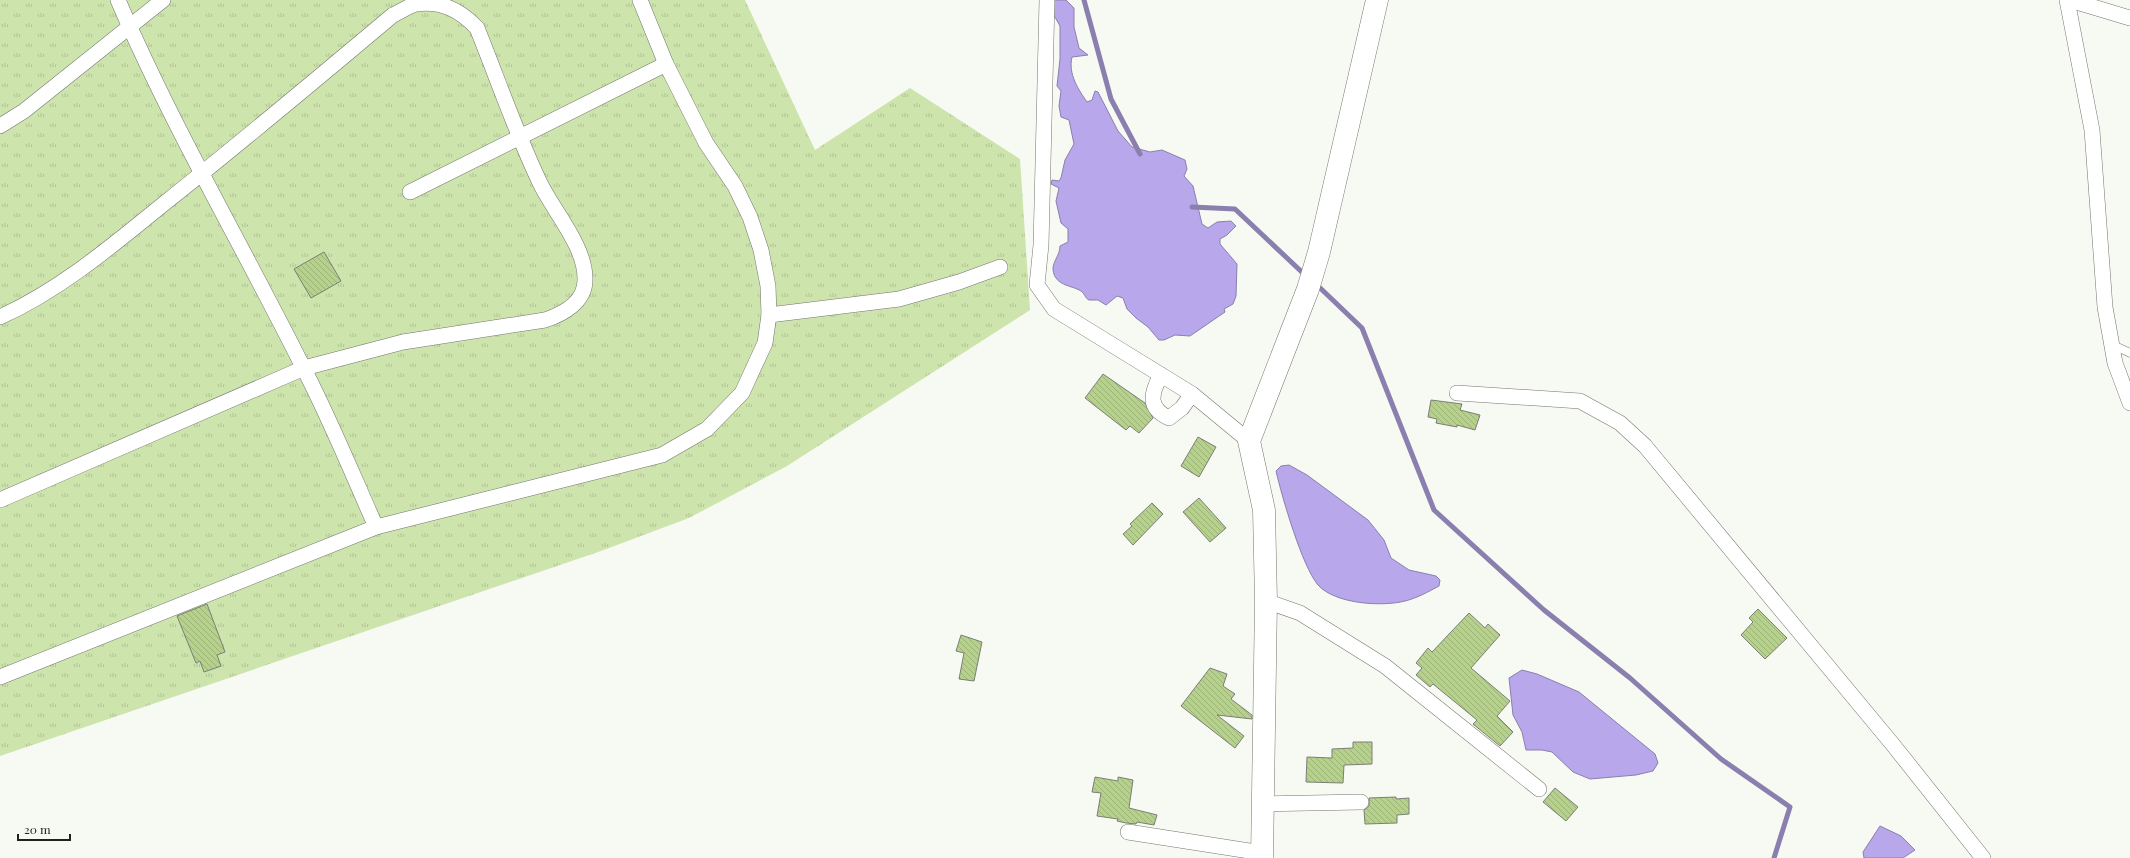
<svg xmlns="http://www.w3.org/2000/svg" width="2130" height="858" viewBox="0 0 2130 858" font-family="'Playfair Display',serif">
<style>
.grass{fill:url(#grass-tufts)}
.water{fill:#b8a7eb;stroke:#8a7fae}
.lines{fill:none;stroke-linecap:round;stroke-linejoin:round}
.stream{stroke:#8a7fae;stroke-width:5}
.building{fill:url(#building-back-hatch);stroke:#7b7e77}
.lane-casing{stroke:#73766f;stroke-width:9}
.street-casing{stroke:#73766f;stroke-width:16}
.secondary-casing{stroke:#73766f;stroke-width:23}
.lane{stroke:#fff;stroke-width:8}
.street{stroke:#fff;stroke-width:15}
.secondary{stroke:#fff;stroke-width:22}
</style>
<defs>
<pattern id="grass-tufts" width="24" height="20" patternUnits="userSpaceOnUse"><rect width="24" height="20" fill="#cee4ad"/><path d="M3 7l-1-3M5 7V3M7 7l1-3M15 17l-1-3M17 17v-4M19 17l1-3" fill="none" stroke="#b1c394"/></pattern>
<pattern id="building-back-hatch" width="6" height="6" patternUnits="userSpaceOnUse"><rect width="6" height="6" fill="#b6d18b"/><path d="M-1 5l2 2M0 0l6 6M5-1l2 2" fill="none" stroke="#9cb378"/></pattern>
</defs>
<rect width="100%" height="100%" fill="#f7faf2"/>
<path class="grass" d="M 0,0 L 745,0 L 815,150 L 910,88 L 1020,159 L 1030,310 L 787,466 L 689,518 L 601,551 L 0,756 Z"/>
<g class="water">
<path d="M 1050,0 L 1066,0 L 1074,8 L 1074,27 L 1079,48 L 1088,55 L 1072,57 C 1068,74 1078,89 1087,102 L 1092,100 L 1095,91 L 1098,92 L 1118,131 L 1132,147 L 1150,152 L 1162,150 L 1185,160 L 1187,169 L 1184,176 L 1193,186 L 1202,224 L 1208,228 L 1217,222 L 1231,221 L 1236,226 L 1227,235 L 1220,239 L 1220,244 L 1237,264 L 1236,296 L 1233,304 L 1224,309 L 1225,312 L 1190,336 L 1175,335 L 1164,340 L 1159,340 L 1148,327 L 1136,318 L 1127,309 L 1123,298 L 1117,296 L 1106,305 L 1098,300 L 1089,300 C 1085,298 1085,295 1083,293 C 1077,285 1054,288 1053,269 C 1053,261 1060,255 1060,246 L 1068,242 L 1068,229 L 1061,223 L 1056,201 L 1059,188 L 1051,184 L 1052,180 L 1059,181 L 1061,178 L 1065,160 L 1074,144 L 1069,120 L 1061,117 L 1059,106 L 1061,91 L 1057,86 L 1060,59 L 1060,26 L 1051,10 Z"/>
<path d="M 1289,465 L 1307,475 L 1368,520 L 1384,540 L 1391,558 L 1409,570 L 1436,576 L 1440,580 L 1439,586 C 1428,592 1417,598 1405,601 C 1382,607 1335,604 1318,585 C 1302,566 1282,497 1276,471 L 1281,466 Z"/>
<path d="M 1522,670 L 1537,674 L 1579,692 L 1655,754 L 1658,763 L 1653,771 L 1636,775 L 1590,779 L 1573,772 L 1552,752 L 1542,750 L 1526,750 L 1522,732 L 1513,715 L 1509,678 Z"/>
<path d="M 1880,826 L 1901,836 L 1915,850 L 1903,858 L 1864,858 L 1863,852 Z"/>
</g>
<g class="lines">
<g class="stream">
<path d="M 1084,0 L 1111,99 L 1140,154"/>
<path d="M 1192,207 L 1235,209 L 1305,275"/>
<path d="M 1316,284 L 1362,328 L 1434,510 L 1544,610 L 1630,678 L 1721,759 L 1790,807 L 1774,858"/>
</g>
</g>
<g class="building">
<path d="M 324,252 L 341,281 L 311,298 L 294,269 Z"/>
<path d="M 1103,374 L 1145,403 L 1153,418 L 1139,433 L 1130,426 L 1126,430 L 1085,398 Z"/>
<path d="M 1431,400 L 1462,404 L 1460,410 L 1480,415 L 1475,430 L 1457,425 L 1457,427 L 1436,423 L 1437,419 L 1428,417 Z"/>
<path d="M 1198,437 L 1216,447 L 1199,477 L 1181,466 Z"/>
<path d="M 1199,498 L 1226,528 L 1210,542 L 1183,512 Z"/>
<path d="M 1152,503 L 1163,514 L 1133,545 L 1123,534 L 1132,526 L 1130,524 Z"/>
<path d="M 207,604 L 225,652 L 217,655 L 221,666 L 204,672 L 200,661 L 196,663 L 177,616 Z"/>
<path d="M 1758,609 L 1787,638 L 1765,659 L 1741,635 L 1753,622 L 1749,618 Z"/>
<path d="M 1469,613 L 1485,628 L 1488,624 L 1500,635 L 1471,668 L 1510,701 L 1497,716 L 1513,732 L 1500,746 L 1473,724 L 1477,720 L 1433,684 L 1430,687 L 1416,675 L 1422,668 L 1416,663 L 1428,648 L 1432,652 Z"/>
<path d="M 961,635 L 982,642 L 974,681 L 959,679 L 964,653 L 956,651 Z"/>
<path d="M 1210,668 L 1227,674 L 1223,686 L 1235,694 L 1231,699 L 1252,715 L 1252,719 L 1217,715 L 1244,736 L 1235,748 L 1181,706 Z"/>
<path d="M 1353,742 L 1372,742 L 1372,764 L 1344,765 L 1343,783 L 1306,782 L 1307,757 L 1332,758 L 1332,749 L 1353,748 Z"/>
<path d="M 1095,777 L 1118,781 L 1118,777 L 1133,780 L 1129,808 L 1157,815 L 1154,825 L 1137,822 L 1136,824 L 1126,823 L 1117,821 L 1118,819 L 1097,816 L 1101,793 L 1092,792 Z"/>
<path d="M 1555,788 L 1578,807 L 1566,821 L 1543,802 Z"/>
<path d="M 1396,797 L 1396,799 L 1409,798 L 1409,814 L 1397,815 L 1397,823 L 1365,824 L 1364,810 L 1369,806 L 1369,798 Z"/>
</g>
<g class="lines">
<g class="lane-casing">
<path id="lane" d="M 2111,344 L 2130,353"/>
</g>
<g class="street-casing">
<g id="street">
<path d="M 118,0 C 172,126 242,245 303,367 C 330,419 352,473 376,527"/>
<path d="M 1047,0 L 1041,245 L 1037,285 L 1054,309 L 1192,394 L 1249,441"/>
<path d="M 2067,0 L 2092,130 L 2105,307 L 2115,363 L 2130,403"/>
<path d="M 2070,0 L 2130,18"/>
<path d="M 0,126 L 24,111 L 163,0"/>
<path d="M 410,192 L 666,64"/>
<path d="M 769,315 L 899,299 L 959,282 L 1000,267"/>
<path d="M 0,317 C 62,289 114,244 166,202 C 243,141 318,78 393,15 C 400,12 408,6 416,4 C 442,0 461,11 477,28 C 498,80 516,133 540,183 C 554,212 586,247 585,280 C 585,302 563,314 545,320 L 403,342 L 304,368 L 0,500"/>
<path d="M 1161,375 C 1151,393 1147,408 1169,418 L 1182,408 L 1192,394"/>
<path d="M 1457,393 L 1580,401 L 1620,423 L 1645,446 L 1894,746 L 1983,858"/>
<path d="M 1266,601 L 1300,613 L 1385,666 L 1539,789"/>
<path d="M 0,677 L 376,527 L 662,455 L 707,429 L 742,393 L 765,343 L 769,315 L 768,286 L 761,250 L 750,217 L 735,186 L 706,143 L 666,64 L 640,0"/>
<path d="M 1263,804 L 1361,802"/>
<path d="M 1128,832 L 1262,853"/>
</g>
</g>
<g class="secondary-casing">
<path id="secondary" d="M 1262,858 L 1266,601 L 1264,510 L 1249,441 L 1308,289 L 1319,252 L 1377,0"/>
</g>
<use href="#lane" class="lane"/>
<use href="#street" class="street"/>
<use href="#secondary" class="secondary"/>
</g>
<path d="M18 834v6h52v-6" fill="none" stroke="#20211e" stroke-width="2"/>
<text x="24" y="834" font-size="12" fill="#20211e" stroke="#f7faf2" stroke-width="3" paint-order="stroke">20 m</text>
</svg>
